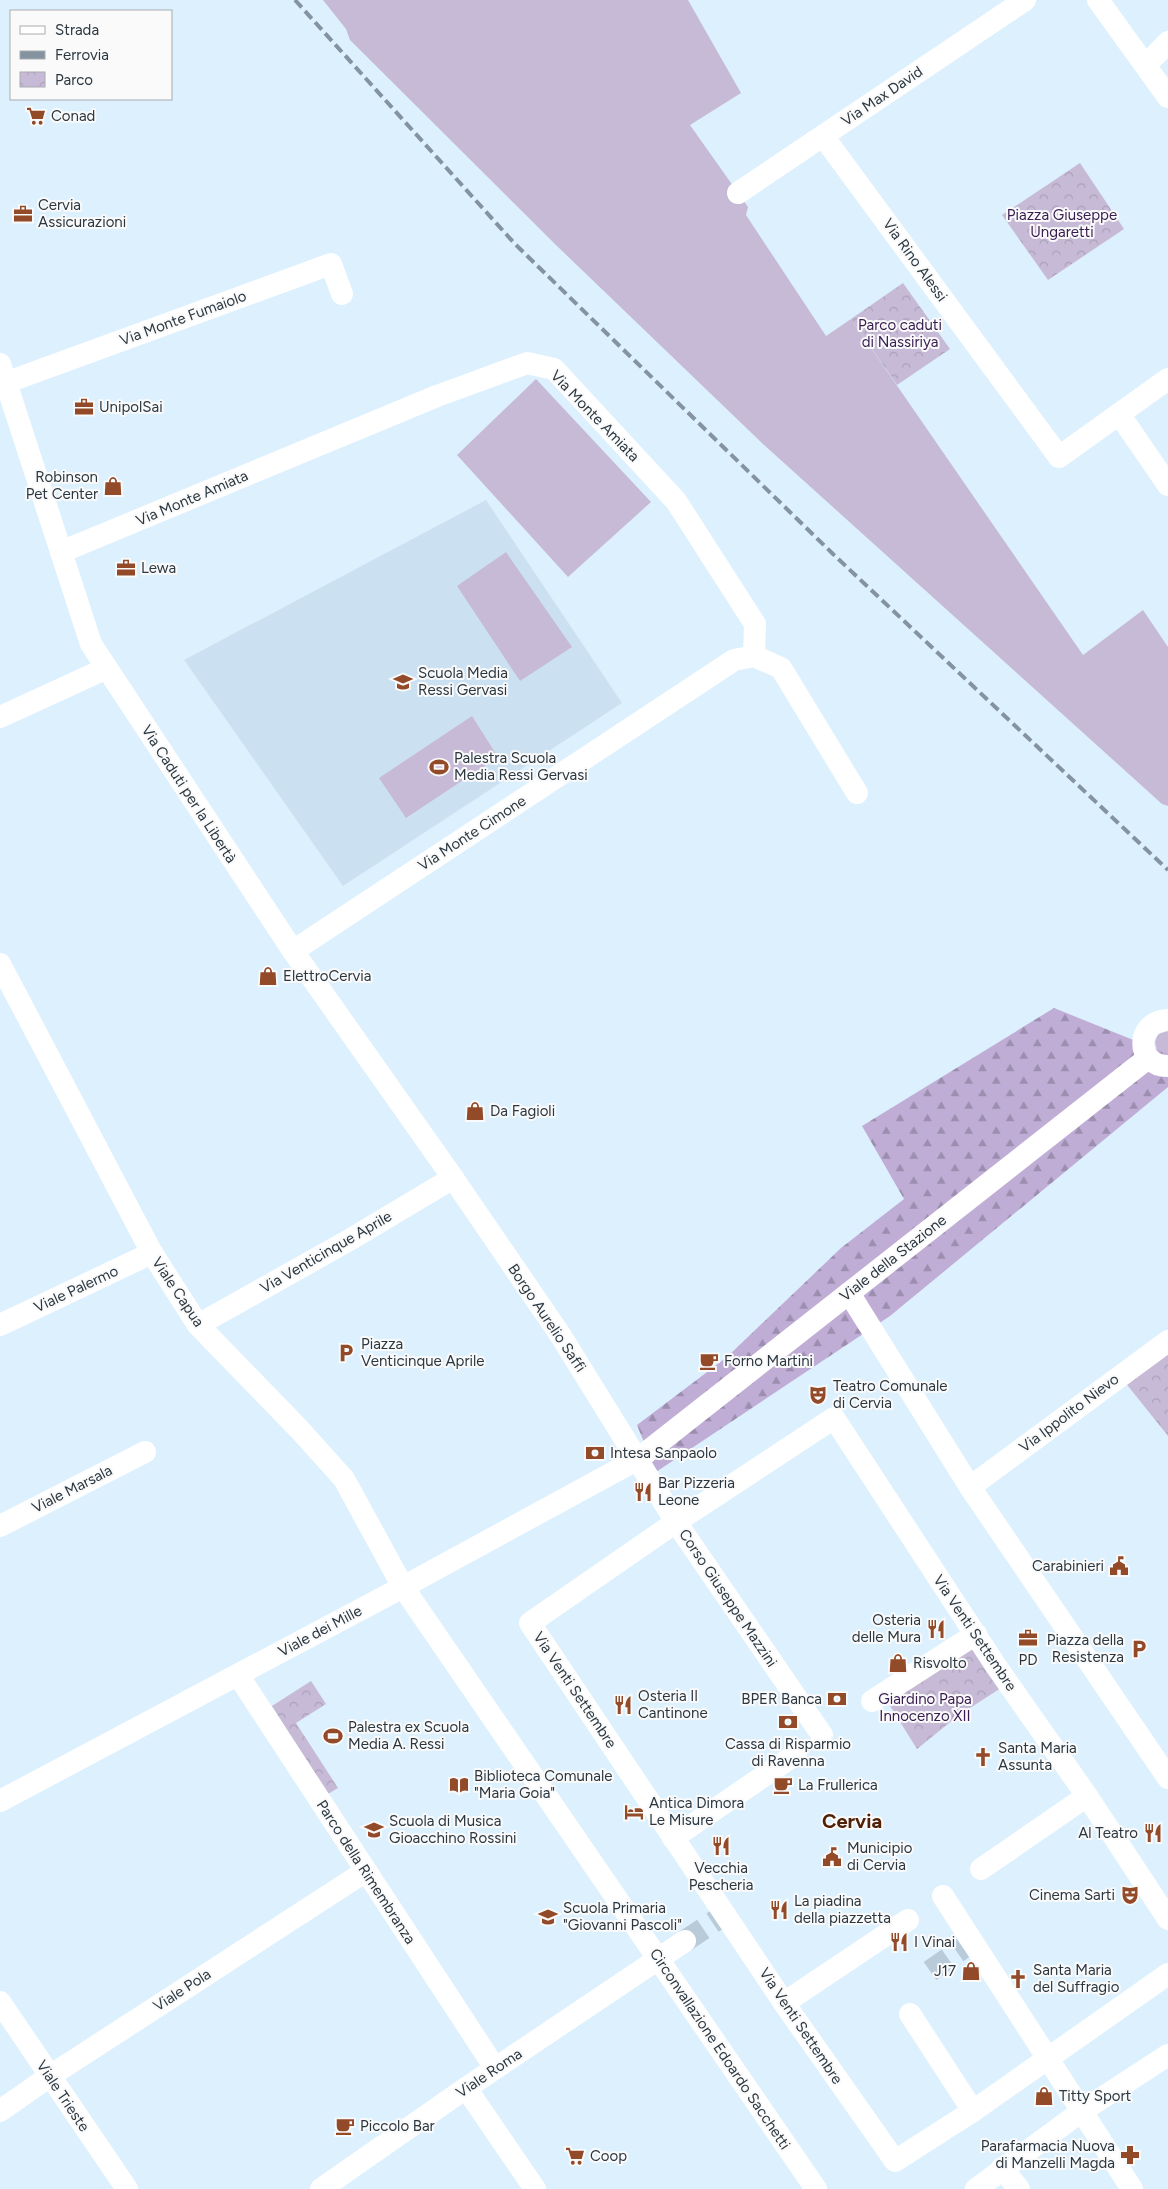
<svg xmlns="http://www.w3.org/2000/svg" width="1168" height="2189" viewBox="0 0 1168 2189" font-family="Figtree,sans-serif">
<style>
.built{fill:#cbe1f2}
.grass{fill:#c7bad7}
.forest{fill:url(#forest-firs)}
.park{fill:url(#park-crowns)}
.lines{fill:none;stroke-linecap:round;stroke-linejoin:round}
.minor-tunnel{stroke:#b9cbd8;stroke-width:22;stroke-dasharray:22 11;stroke-linecap:butt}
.minor{stroke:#fff;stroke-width:22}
.rail{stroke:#84939f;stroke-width:4;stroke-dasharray:10 5;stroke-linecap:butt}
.labels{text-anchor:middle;stroke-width:4;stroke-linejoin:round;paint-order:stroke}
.street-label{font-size:15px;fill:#2b3740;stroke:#fafafa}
.poi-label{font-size:15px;fill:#2b3740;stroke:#fafafa;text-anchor:start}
.park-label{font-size:15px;fill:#371c4f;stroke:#fafafa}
.district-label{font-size:20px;font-weight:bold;fill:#502007;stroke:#fafafa}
</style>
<defs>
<pattern id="forest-firs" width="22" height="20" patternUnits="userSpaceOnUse" patternTransform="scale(1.25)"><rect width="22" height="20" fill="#c0add6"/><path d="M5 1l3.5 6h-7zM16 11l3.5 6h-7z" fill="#9c8eaf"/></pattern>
<pattern id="park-crowns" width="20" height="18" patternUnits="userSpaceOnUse" patternTransform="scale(1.25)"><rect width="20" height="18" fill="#c7bad7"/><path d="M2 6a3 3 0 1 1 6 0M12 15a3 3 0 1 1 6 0" fill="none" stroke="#aba0ba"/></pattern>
</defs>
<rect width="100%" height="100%" fill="#ddf0fe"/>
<path class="built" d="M 486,500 L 622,703 L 343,886 L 184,660 Z"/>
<g class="grass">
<path d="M 323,0 L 688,0 L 741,93 L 690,125 L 748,207 L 746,215 L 826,336 L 851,319 L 1083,655 L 1143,610 L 1168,647 L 1168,806 L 1162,804 L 763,444 L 557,246 L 350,40 L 346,29 Z"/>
<path d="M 536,379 L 651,502 L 568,577 L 457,455 Z"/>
<path d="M 506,552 L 572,647 L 520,681 L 457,586 Z"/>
<path d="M 472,716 L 498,757 L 406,818 L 379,778 Z"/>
<path d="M 1168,1031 L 1168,1055 L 1157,1051 L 1155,1042 L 1158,1034 Z"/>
</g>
<path class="forest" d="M 1054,1008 L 1168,1054 L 1168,1087 L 890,1316 L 656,1472 L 637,1425 L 727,1357 L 841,1248 L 904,1199 L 862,1126 Z"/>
<g class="park">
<path d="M 1080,163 L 1124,229 L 1048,280 L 1002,215 Z"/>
<path d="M 903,283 L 950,349 L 897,385 L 851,319 Z"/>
<path d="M 1168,1350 L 1168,1436 L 1124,1381 Z"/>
<path d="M 973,1643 L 1001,1688 L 959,1715 L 917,1749 L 887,1701 Z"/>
<path d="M 311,1681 L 326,1704 L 296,1723 L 338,1788 L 328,1794 L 272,1706 Z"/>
</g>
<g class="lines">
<g class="minor-tunnel">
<path d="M 685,1941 L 718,1919"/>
<path d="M 930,1971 L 963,1948"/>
</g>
<g class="minor">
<path d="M 1098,0 L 1168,97"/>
<path d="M 1146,65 L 1168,42"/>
<path d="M 823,136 L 1059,457 L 1168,379"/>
<path d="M 738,193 L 1025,0"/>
<path d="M 0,364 L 91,644 L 293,951 L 453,1178 L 561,1336 L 676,1522 L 822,1735"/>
<path d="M 5,383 L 331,264 L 342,294"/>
<path d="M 1119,414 L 1168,485"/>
<path d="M 61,552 L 437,396 L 527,363 L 554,369 L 676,501 L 755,624 L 754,656 L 781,668 L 857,793"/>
<path d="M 0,717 L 107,668"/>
<path d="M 293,951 L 734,660 L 754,656"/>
<path d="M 0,964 L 152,1253 L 198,1325 L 299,1429 L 344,1479 L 403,1587 L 816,2189"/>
<path d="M 1168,1020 C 1135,1021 1135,1066 1168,1066"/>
<path d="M 849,1293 L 970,1487 L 1168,1778"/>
<path d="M 0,1325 L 152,1253"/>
<path d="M 198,1325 L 351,1239 L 453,1178"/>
<path d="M 970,1487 L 1168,1341"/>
<path d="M 0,1526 L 145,1452"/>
<path d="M 238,1675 L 495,2068"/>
<path d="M 872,1701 L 976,1634"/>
<path d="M 0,1801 L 403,1587 L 638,1459 L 1148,1058"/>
<path d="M 673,1838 L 796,1754"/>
<path d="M 981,1869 L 1087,1796"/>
<path d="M 943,1896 L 1132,2189"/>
<path d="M 1168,1919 L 1087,1796 L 996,1666 L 834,1418 L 676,1522 L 530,1623 L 784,2003 L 895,2161 L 973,2111 L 1168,1974"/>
<path d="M 0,2002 L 127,2189"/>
<path d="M 784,2003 L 908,1920"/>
<path d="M 910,2014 L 973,2111"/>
<path d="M 466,2088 L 535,2189"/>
<path d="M 0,2111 L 50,2076 L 366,1871"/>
<path d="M 1002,2168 L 1019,2189"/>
<path d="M 321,2189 L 466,2088 L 685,1941"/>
<path d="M 976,2189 L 1082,2111 L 1168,2055"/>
</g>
<path class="rail" d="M 295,0 L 515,244 L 833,554 L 1168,870"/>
</g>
<defs>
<g id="supermarket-bare" transform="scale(1.5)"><path d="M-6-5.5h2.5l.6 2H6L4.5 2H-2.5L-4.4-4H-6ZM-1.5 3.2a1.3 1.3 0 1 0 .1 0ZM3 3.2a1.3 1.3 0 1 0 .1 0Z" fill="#924a28" stroke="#fafafa" stroke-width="2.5" paint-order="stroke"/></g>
<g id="office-bare" transform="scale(1.5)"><path d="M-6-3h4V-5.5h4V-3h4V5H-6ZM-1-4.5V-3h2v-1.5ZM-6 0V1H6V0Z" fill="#924a28" stroke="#fafafa" stroke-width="2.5" paint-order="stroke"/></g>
<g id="shop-bare" transform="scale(1.5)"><path d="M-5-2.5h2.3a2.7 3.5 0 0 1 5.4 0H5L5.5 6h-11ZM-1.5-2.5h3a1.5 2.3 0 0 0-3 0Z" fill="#924a28" stroke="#fafafa" stroke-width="2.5" paint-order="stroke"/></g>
<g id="school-bare" transform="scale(1.5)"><path d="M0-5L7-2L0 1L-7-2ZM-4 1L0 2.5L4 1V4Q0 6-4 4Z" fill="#924a28" stroke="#fafafa" stroke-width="2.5" paint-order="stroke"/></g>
<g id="stadium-bare" transform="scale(1.5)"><path d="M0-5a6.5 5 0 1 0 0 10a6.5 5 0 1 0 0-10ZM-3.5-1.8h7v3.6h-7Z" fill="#924a28" stroke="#fafafa" stroke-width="2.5" paint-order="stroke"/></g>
<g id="parking-bare" transform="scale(1.5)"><path d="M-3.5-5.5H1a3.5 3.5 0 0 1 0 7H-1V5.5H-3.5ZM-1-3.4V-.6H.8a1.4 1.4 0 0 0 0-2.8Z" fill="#924a28" stroke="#fafafa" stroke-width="2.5" paint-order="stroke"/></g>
<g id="cafe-bare" transform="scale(1.5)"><path d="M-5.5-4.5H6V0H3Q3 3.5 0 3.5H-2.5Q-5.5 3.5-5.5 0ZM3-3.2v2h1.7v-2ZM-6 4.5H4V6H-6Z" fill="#924a28" stroke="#fafafa" stroke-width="2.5" paint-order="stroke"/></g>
<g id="theatre-bare" transform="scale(1.5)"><path d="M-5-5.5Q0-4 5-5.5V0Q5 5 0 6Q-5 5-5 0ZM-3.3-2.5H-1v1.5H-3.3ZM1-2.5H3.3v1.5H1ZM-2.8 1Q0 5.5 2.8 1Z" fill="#924a28" stroke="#fafafa" stroke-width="2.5" paint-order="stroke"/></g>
<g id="bank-bare" transform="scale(1.5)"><path d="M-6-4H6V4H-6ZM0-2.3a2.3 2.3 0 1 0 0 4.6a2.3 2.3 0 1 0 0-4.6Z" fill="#924a28" stroke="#fafafa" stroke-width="2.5" paint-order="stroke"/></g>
<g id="restaurant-bare" transform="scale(1.5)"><path d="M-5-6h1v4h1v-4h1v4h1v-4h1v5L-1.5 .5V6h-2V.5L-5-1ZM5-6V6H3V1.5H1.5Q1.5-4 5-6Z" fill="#924a28" stroke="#fafafa" stroke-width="2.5" paint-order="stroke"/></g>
<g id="civic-bare" transform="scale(1.5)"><path d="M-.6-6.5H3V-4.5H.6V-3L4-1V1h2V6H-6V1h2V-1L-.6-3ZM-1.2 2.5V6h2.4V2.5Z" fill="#924a28" stroke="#fafafa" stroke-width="2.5" paint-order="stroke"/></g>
<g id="church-bare" transform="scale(1.5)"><path d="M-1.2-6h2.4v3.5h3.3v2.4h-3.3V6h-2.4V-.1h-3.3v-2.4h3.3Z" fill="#924a28" stroke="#fafafa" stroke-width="2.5" paint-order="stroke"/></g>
<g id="library-bare" transform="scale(1.5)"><path d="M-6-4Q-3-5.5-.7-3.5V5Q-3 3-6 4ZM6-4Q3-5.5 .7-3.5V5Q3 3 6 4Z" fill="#924a28" stroke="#fafafa" stroke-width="2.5" paint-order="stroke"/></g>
<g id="hotel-bare" transform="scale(1.5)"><path d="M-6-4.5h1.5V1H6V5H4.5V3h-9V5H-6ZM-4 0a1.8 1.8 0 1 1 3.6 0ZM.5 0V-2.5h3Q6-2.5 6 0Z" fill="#924a28" stroke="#fafafa" stroke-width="2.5" paint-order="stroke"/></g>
<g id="pharmacy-bare" transform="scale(1.5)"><path d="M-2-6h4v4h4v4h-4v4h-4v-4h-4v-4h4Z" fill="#924a28" stroke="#fafafa" stroke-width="2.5" paint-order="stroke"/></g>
</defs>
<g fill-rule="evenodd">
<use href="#supermarket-bare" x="36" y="116"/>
<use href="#office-bare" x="23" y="214"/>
<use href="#office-bare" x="84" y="407"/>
<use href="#shop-bare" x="113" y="486"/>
<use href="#office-bare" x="126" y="568"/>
<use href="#school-bare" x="403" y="682"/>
<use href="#stadium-bare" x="439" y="767"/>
<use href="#shop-bare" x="268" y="976"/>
<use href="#shop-bare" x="475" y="1111"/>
<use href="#parking-bare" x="346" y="1353"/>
<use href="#cafe-bare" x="709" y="1361"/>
<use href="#theatre-bare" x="818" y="1395"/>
<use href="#bank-bare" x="595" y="1453"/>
<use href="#restaurant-bare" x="643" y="1492"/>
<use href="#civic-bare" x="1119" y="1566"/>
<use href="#restaurant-bare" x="936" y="1629"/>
<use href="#office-bare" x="1028" y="1638"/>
<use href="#parking-bare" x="1139" y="1649"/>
<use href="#shop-bare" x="898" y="1663"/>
<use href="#bank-bare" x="837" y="1699"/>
<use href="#restaurant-bare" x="623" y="1705"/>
<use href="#bank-bare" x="788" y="1722"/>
<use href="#stadium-bare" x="333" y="1736"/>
<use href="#church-bare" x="983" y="1757"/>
<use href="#library-bare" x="459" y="1785"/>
<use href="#cafe-bare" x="783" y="1785"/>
<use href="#hotel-bare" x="634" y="1812"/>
<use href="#school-bare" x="374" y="1830"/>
<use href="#restaurant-bare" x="1153" y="1833"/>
<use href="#restaurant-bare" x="721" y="1846"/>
<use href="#civic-bare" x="832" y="1857"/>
<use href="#theatre-bare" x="1130" y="1895"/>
<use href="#restaurant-bare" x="779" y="1910"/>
<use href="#school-bare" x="548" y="1917"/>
<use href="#restaurant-bare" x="899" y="1942"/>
<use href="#shop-bare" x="971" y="1971"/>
<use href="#church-bare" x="1018" y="1979"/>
<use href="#shop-bare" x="1044" y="2096"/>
<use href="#cafe-bare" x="345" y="2126"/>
<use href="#pharmacy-bare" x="1130" y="2155"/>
<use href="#supermarket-bare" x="575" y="2156"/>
</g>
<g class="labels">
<g class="street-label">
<text transform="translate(882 96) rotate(-34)" y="5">Via Max David</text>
<text transform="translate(915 260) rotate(54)" y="5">Via Rino Alessi</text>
<text transform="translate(183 318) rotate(-20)" y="5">Via Monte Fumaiolo</text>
<text transform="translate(595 416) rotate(46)" y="5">Via Monte Amiata</text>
<text transform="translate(192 498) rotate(-23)" y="5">Via Monte Amiata</text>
<text transform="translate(189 794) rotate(57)" y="5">Via Caduti per la Libertà</text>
<text transform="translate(472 833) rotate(-33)" y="5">Via Monte Cimone</text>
<text transform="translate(326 1252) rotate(-30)" y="5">Via Venticinque Aprile</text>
<text transform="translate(893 1258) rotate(-38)" y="5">Viale della Stazione</text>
<text transform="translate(76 1289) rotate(-25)" y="5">Viale Palermo</text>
<text transform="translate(178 1292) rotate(56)" y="5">Viale Capua</text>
<text transform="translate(547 1318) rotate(56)" y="5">Borgo Aurelio Saffi</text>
<text transform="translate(1069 1413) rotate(-37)" y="5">Via Ippolito Nievo</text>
<text transform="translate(72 1489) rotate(-27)" y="5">Viale Marsala</text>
<text transform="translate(728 1598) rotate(56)" y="5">Corso Giuseppe Mazzini</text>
<text transform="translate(320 1631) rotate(-28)" y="5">Viale dei Mille</text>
<text transform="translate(975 1633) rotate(56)" y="5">Via Venti Settembre</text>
<text transform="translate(575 1690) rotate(56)" y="5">Via Venti Settembre</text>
<text transform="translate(366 1872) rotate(57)" y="5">Parco della Rimembranza</text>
<text transform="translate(182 1990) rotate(-33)" y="5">Viale Pola</text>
<text transform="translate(801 2026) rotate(56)" y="5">Via Venti Settembre</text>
<text transform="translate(720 2049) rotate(56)" y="5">Circonvallazione Edoardo Sacchetti</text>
<text transform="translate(489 2073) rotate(-34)" y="5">Viale Roma</text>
<text transform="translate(63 2096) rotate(56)" y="5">Viale Trieste</text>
</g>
<g class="poi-label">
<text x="51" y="121">Conad</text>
<text x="38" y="210">Cervia<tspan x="38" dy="17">Assicurazioni</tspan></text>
<text x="99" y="412">UnipolSai</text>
<text x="98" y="482" text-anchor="end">Robinson<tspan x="98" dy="17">Pet Center</tspan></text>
<text x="141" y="573">Lewa</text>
<text x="418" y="678">Scuola Media<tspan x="418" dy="17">Ressi Gervasi</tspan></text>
<text x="454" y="763">Palestra Scuola<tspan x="454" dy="17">Media Ressi Gervasi</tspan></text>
<text x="283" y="981">ElettroCervia</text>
<text x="490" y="1116">Da Fagioli</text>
<text x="361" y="1349">Piazza<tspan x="361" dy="17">Venticinque Aprile</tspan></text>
<text x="724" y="1366">Forno Martini</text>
<text x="833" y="1391">Teatro Comunale<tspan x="833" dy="17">di Cervia</tspan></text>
<text x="610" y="1458">Intesa Sanpaolo</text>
<text x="658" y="1488">Bar Pizzeria<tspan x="658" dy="17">Leone</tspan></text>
<text x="1104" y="1571" text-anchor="end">Carabinieri</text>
<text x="921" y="1625" text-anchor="end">Osteria<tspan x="921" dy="17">delle Mura</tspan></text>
<text x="1124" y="1645" text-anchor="end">Piazza della<tspan x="1124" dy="17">Resistenza</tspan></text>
<text x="1028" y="1665" text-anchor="middle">PD</text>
<text x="913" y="1668">Risvolto</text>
<text x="638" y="1701">Osteria Il<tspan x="638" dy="17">Cantinone</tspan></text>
<text x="822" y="1704" text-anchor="end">BPER Banca</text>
<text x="348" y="1732">Palestra ex Scuola<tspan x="348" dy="17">Media A. Ressi</tspan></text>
<text x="788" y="1749" text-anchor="middle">Cassa di Risparmio<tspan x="788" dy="17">di Ravenna</tspan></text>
<text x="998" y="1753">Santa Maria<tspan x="998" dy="17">Assunta</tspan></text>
<text x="474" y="1781">Biblioteca Comunale<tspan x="474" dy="17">"Maria Goia"</tspan></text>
<text x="798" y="1790">La Frullerica</text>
<text x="649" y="1808">Antica Dimora<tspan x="649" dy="17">Le Misure</tspan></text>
<text x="389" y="1826">Scuola di Musica<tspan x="389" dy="17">Gioacchino Rossini</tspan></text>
<text x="1138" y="1838" text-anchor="end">Al Teatro</text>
<text x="847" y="1853">Municipio<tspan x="847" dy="17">di Cervia</tspan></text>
<text x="721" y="1873" text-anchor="middle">Vecchia<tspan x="721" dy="17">Pescheria</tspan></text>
<text x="1115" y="1900" text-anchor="end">Cinema Sarti</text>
<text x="794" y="1906">La piadina<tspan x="794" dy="17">della piazzetta</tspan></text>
<text x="563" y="1913">Scuola Primaria<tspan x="563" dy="17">"Giovanni Pascoli"</tspan></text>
<text x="914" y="1947">I Vinai</text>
<text x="1033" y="1975">Santa Maria<tspan x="1033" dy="17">del Suffragio</tspan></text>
<text x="956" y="1976" text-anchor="end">J17</text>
<text x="1059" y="2101">Titty Sport</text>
<text x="360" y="2131">Piccolo Bar</text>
<text x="1115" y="2151" text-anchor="end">Parafarmacia Nuova<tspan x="1115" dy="17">di Manzelli Magda</tspan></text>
<text x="590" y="2161">Coop</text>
</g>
<g class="park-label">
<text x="1062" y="220">Piazza Giuseppe<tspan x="1062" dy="17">Ungaretti</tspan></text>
<text x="900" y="330">Parco caduti<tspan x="900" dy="17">di Nassiriya</tspan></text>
<text x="925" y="1704">Giardino Papa<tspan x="925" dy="17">Innocenzo XII</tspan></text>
</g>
<g class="district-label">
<text x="852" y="1828">Cervia</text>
</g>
</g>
<rect x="10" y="10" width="162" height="90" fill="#fafafa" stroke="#a7acb0"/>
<rect x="20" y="26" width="25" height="8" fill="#ffffff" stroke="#a7acb0"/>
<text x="55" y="35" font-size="15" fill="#2b3740">Strada</text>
<rect x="20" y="51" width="25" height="8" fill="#84939f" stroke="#a7acb0"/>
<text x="55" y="60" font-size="15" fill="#2b3740">Ferrovia</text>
<rect x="20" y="72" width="25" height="15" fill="url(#park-crowns)" stroke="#a7acb0"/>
<text x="55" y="85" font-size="15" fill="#2b3740">Parco</text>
</svg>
